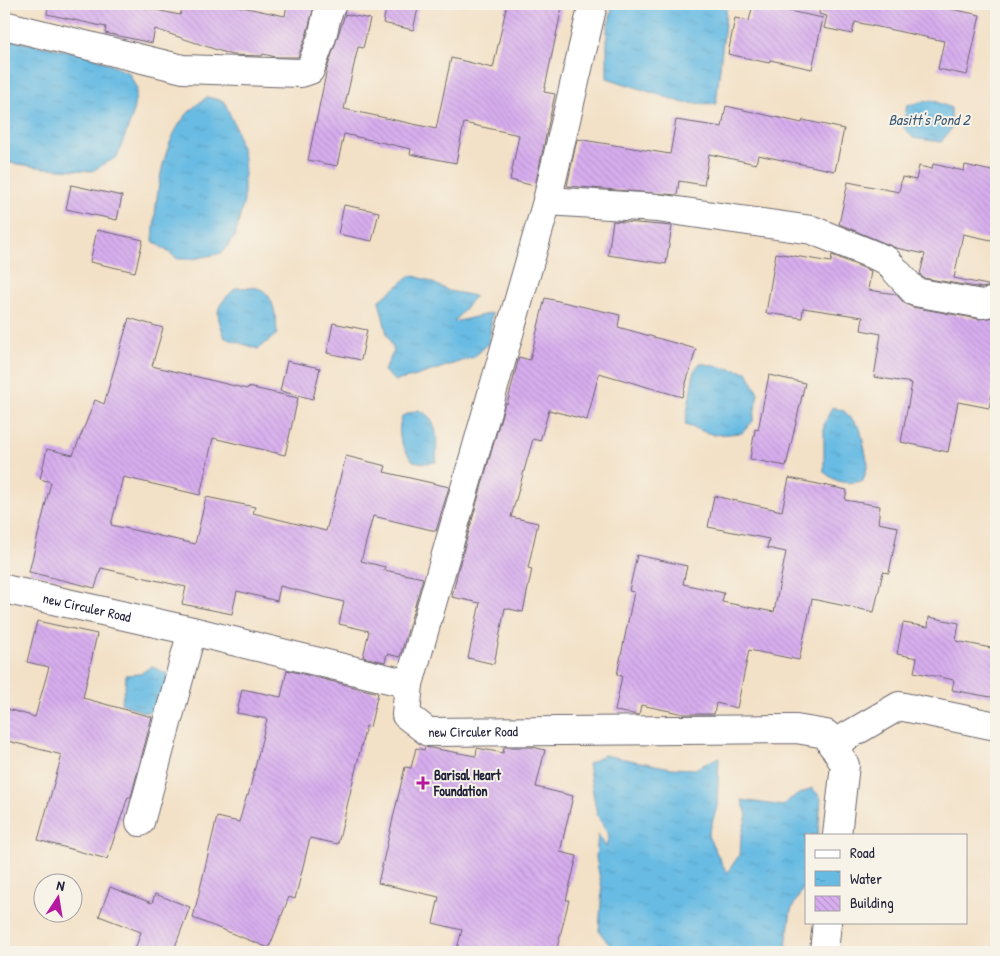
<svg xmlns="http://www.w3.org/2000/svg" width="1000" height="956" viewBox="0 0 1000 956" font-family="'Patrick Hand',sans-serif">
<style>
.water{fill:url(#water-ripples);stroke:#446e8f}
.building{fill:url(#building-back-hatch)}
.lines{fill:none;stroke-linecap:round;stroke-linejoin:round}
.minor-casing{stroke:#6b656c;stroke-width:30}
.minor{stroke:#fff;stroke-width:28}
.poi-dot{fill:#b5179e;stroke:#f7f3e8;stroke-width:2}
.labels{text-anchor:middle;stroke-width:4;stroke-linejoin:round;paint-order:stroke}
.street-label{font-size:14px;fill:#22223b;stroke:#f7f3e8}
.poi-label{font-size:14px;font-weight:bold;fill:#22223b;stroke:#f7f3e8;text-anchor:start}
.water-label{font-size:15px;font-style:italic;fill:#3a5876;stroke:#f7f3e8}
</style>
<defs>
<pattern id="water-ripples" width="26" height="14" patternUnits="userSpaceOnUse" patternTransform="scale(1.25)"><rect width="26" height="14" fill="#67bbe3"/><path d="M2 4q2-2 4 0t4 0M15 11q2-2 4 0t4 0" fill="none" stroke="#59a0c4"/></pattern>
<pattern id="building-back-hatch" width="6" height="6" patternUnits="userSpaceOnUse" patternTransform="scale(1.25)"><rect width="6" height="6" fill="#d7adee"/><path d="M-1 5l2 2M0 0l6 6M5-1l2 2" fill="none" stroke="#b895cd"/></pattern>
</defs>
<rect width="100%" height="100%" fill="#f7f3e8"/>
<filter id="ink" filterUnits="userSpaceOnUse"><feTurbulence type="fractalNoise" baseFrequency=".02" numOctaves="2"/><feDisplacementMap in="SourceGraphic" scale="10" xChannelSelector="R" yChannelSelector="G"/><feConvolveMatrix kernelMatrix="1 2 1 2 8 2 1 2 1" color-interpolation-filters="sRGB"/></filter>
<filter id="wash" filterUnits="userSpaceOnUse"><feTurbulence type="fractalNoise" baseFrequency=".0096" numOctaves="4" result="noise"/><feDisplacementMap in="SourceGraphic" scale="20" xChannelSelector="R" yChannelSelector="G"/><feGaussianBlur stdDeviation="1.12" result="paint"/><feColorMatrix in="noise" values="0 0 0 0 0 0 0 0 0 0 0 0 0 0 0 0 0 1.4 0 .05"/><feComposite in="paint" operator="in"/></filter>
<g filter="url(#wash)">
<rect width="100%" height="100%" fill="#f3e1c7"/>
<g class="water">
<path d="M 613,4 L 727,4 L 716,104 L 684,103 L 607,78 L 607,31 Z"/>
<path d="M 4,39 L 89,55 L 129,73 L 137,89 L 132,117 L 117,157 L 92,171 L 45,168 L 4,162 Z"/>
<path d="M 207,97 L 224,101 L 235,126 L 244,158 L 244,201 L 235,236 L 222,253 L 193,259 L 178,259 L 153,241 C 156,200 160,138 192,109 C 196,105 202,101 207,97 Z"/>
<path d="M 932,100 L 951,108 L 951,129 L 941,142 L 913,138 L 903,126 L 907,105 Z"/>
<path d="M 411,275 L 427,280 L 449,291 L 475,296 L 454,322 L 492,313 L 489,343 L 474,357 L 413,377 L 395,381 L 384,371 L 394,351 L 387,334 L 379,301 Z"/>
<path d="M 236,288 C 243,288 251,287 257,288 C 275,292 276,319 277,334 L 258,349 L 225,338 C 215,310 214,308 236,288 Z"/>
<path d="M 700,363 L 747,372 L 758,393 L 753,421 L 742,433 L 714,435 L 685,425 L 694,371 Z"/>
<path d="M 832,407 L 844,411 L 860,428 L 868,464 L 863,481 C 845,484 839,484 824,472 L 824,425 Z"/>
<path d="M 418,410 C 440,418 437,442 436,462 L 425,463 L 413,461 C 401,445 396,436 402,416 Z"/>
<path d="M 152,666 L 169,675 L 161,712 L 143,712 L 121,703 L 125,687 L 126,675 L 140,674 Z"/>
<path d="M 604,755 L 671,768 L 695,769 L 719,757 L 717,807 L 708,836 L 727,873 L 740,854 L 741,837 L 747,815 L 742,800 L 783,806 L 790,799 L 812,788 L 821,798 L 818,835 L 806,835 L 806,883 L 791,910 L 785,952 L 615,952 L 599,931 L 602,889 L 596,858 L 598,834 L 606,847 L 609,835 L 597,815 L 588,764 Z"/>
</g>
<g id="blocks">
<g class="building">
<path d="M 48,4 L 127,4 L 180,15 L 184,4 L 227,4 L 285,16 L 287,4 L 304,4 L 314,6 L 307,33 L 298,57 L 276,57 L 263,54 L 262,56 L 232,55 L 155,29 L 152,43 L 105,33 L 106,27 L 47,14 Z"/>
<path d="M 387,4 L 419,4 L 413,30 L 383,23 Z"/>
<path d="M 507,4 L 549,4 L 562,7 L 544,92 L 555,94 L 535,186 L 510,180 L 519,135 L 464,123 L 456,163 L 410,154 L 411,149 L 344,134 L 337,166 L 308,160 L 327,69 L 345,14 L 370,19 L 363,48 L 358,47 L 344,109 L 436,129 L 451,58 L 493,68 Z"/>
<path d="M 753,4 L 780,4 L 779,9 L 823,18 L 812,69 L 770,60 L 769,63 L 728,54 L 735,18 L 749,21 Z"/>
<path d="M 820,4 L 927,4 L 980,15 L 967,75 L 938,69 L 944,41 L 855,22 L 852,34 L 824,28 L 827,16 L 819,14 Z"/>
<path d="M 726,106 L 802,123 L 803,120 L 844,129 L 835,171 L 758,155 L 756,164 L 709,154 L 704,185 L 679,181 L 677,195 L 567,186 L 577,139 L 670,154 L 676,120 L 722,127 Z"/>
<path d="M 933,164 L 964,171 L 965,165 L 996,172 L 996,241 L 963,234 L 954,278 L 992,286 L 982,288 L 923,278 L 920,274 L 925,254 L 896,248 L 839,224 L 848,182 L 899,192 L 902,177 L 916,180 L 919,166 L 932,169 Z"/>
<path d="M 71,185 L 122,196 L 117,220 L 66,209 Z"/>
<path d="M 344,205 L 379,212 L 372,241 L 338,234 Z"/>
<path d="M 613,221 L 672,226 L 666,264 L 608,255 Z"/>
<path d="M 97,230 L 143,240 L 135,272 L 90,262 Z"/>
<path d="M 776,253 L 831,262 L 832,255 L 871,271 L 868,290 L 896,294 L 904,303 L 912,307 L 979,319 L 996,317 L 996,374 L 989,408 L 958,402 L 948,452 L 901,442 L 912,383 L 874,377 L 881,334 L 861,330 L 863,317 L 803,308 L 802,318 L 766,313 Z"/>
<path d="M 545,298 L 620,315 L 618,327 L 696,349 L 682,397 L 599,373 L 587,420 L 549,410 L 540,441 L 533,439 L 511,517 L 538,523 L 528,568 L 532,569 L 523,612 L 505,608 L 494,664 L 468,658 L 480,603 L 452,597 L 458,570 L 505,403 L 507,404 L 519,357 L 530,360 Z"/>
<path d="M 129,318 L 163,328 L 152,366 L 247,389 L 248,387 L 298,398 L 285,455 L 213,438 L 200,495 L 123,477 L 111,525 L 195,544 L 206,497 L 255,507 L 253,513 L 326,531 L 346,456 L 386,466 L 384,472 L 449,487 L 436,531 L 373,516 L 361,561 L 385,567 L 384,570 L 423,578 L 400,657 L 387,654 L 385,662 L 363,657 L 369,631 L 339,624 L 344,602 L 280,586 L 277,601 L 237,591 L 232,614 L 182,604 L 186,587 L 101,568 L 95,588 L 29,572 L 51,482 L 40,479 L 47,449 L 73,455 L 95,400 L 104,404 Z"/>
<path d="M 333,323 L 367,330 L 361,360 L 327,353 Z"/>
<path d="M 287,361 L 320,368 L 313,399 L 280,391 Z"/>
<path d="M 769,375 L 805,383 L 786,466 L 750,459 L 755,429 L 758,430 Z"/>
<path d="M 789,478 L 847,490 L 845,500 L 880,506 L 878,523 L 898,527 L 889,573 L 883,572 L 874,612 L 812,599 L 799,660 L 749,650 L 737,708 L 716,703 L 714,714 L 684,714 L 641,705 L 639,715 L 615,711 L 622,676 L 617,675 L 634,592 L 629,591 L 637,555 L 687,566 L 683,584 L 724,593 L 722,602 L 774,612 L 786,552 L 767,548 L 769,539 L 708,527 L 714,496 L 782,511 Z"/>
<path d="M 929,617 L 959,623 L 956,641 L 996,649 L 996,698 L 952,690 L 954,680 L 914,672 L 917,658 L 897,654 L 903,623 L 928,627 Z"/>
<path d="M 37,621 L 97,634 L 83,698 L 152,717 L 131,797 L 128,797 L 107,859 L 38,840 L 62,755 L 4,740 L 4,708 L 35,717 L 49,667 L 27,662 Z"/>
<path d="M 287,670 L 378,693 L 370,727 L 366,726 L 338,844 L 310,838 L 295,899 L 289,897 L 269,948 L 193,918 L 217,817 L 239,822 L 247,795 L 248,796 L 267,719 L 237,713 L 242,689 L 281,697 Z"/>
<path d="M 425,747 L 476,756 L 477,748 L 503,753 L 504,747 L 533,747 L 545,750 L 536,787 L 573,796 L 560,852 L 577,856 L 566,900 L 569,900 L 556,952 L 456,952 L 462,930 L 433,923 L 439,897 L 378,883 L 405,767 L 411,768 L 416,748 L 424,750 Z"/>
<path d="M 110,887 L 152,903 L 155,894 L 190,907 L 173,952 L 134,952 L 141,932 L 99,916 Z"/>
</g>
</g>
</g>
<g filter="url(#ink)">
<use href="#blocks" fill-opacity="0" stroke="#6b656c" stroke-width="1"/>
<g class="lines">
<g class="minor-casing">
<g id="minor">
<path d="M 4,25 L 183,69 L 301,73 L 310,70 L 322,37 L 327,15 L 332,4"/>
<path d="M 547,201 L 657,208 L 812,230 L 886,260 L 915,292 L 982,304 L 996,301"/>
<path id="s1" d="M 4,589 L 192,631 L 409,684 L 406,715 L 428,732 L 796,729 L 826,734 L 845,765 L 837,835"/>
<path d="M 409,684 L 547,201 L 593,4"/>
<path d="M 832,745 L 899,706 L 996,726"/>
<path d="M 140,822 L 192,631"/>
<path d="M 824,952 L 827,922"/>
</g>
</g>
<use href="#minor" class="minor"/>
</g>
</g>
<path class="poi-dot" d="M420.5 775.5h5v5h5v5h-5v5h-5v-5h-5v-5h5z"/>
<g class="labels">
<g class="street-label">
<text dy="5" stroke="none"><textPath href="#s1" startOffset="85">new Circuler Road</textPath></text>
<text dy="5" stroke="none"><textPath href="#s1" startOffset="520">new Circuler Road</textPath></text>
</g>
<g class="poi-label">
<text x="434" y="780">Barisal Heart<tspan x="434" dy="16">Foundation</tspan></text>
</g>
<g class="water-label">
<text x="929" y="125">Basitt's Pond 2</text>
</g>
</g>
<rect width="1000" height="956" fill="none" stroke="#f7f3e8" stroke-width="20"/>
<rect x="805" y="834" width="162" height="90" fill="#f7f3e8" stroke="#a29fa3"/>
<rect x="815" y="850" width="25" height="8" fill="#ffffff" stroke="#a29fa3"/>
<text x="850" y="858" font-size="15" fill="#22223b">Road</text>
<rect x="815" y="871" width="25" height="15" fill="url(#water-ripples)" stroke="#a29fa3"/>
<text x="850" y="884" font-size="15" fill="#22223b">Water</text>
<rect x="815" y="896" width="25" height="15" fill="url(#building-back-hatch)" stroke="#a29fa3"/>
<text x="850" y="908" font-size="15" fill="#22223b">Building</text>
<g transform="translate(58 898) rotate(12)"><circle r="24" fill="#f7f3e8" stroke="#a29fa3"/>
<path d="M0-4L9 19L0 12L-9 19Z" fill="#b5179e"/>
<text y="-8" font-size="14" font-weight="bold" text-anchor="middle" fill="#22223b">N</text>
</g>
</svg>
